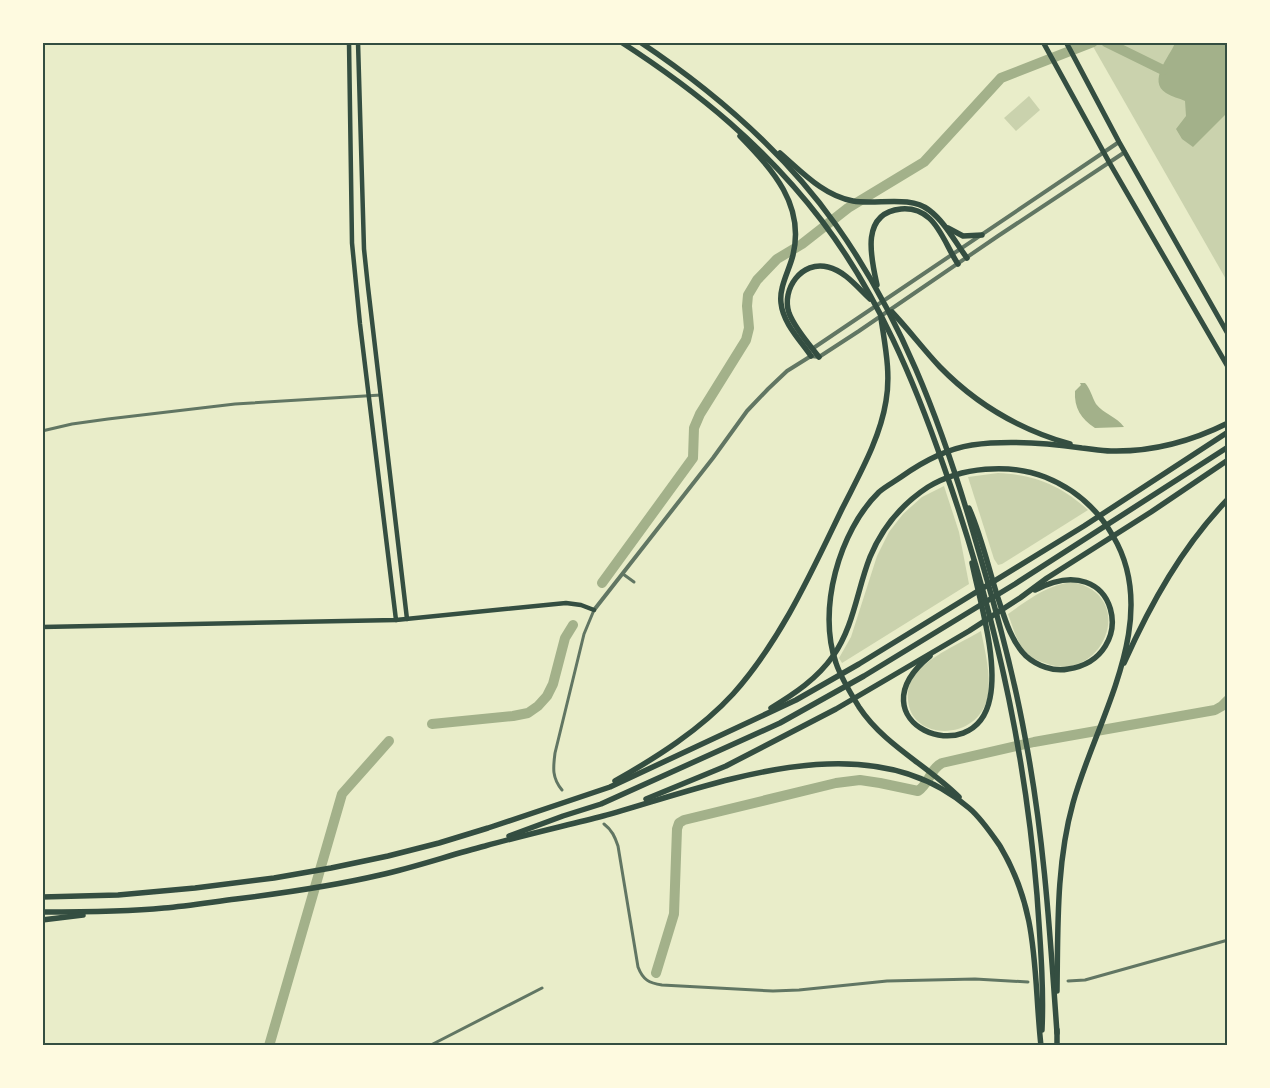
<svg xmlns="http://www.w3.org/2000/svg" width="1270" height="1088" viewBox="0 0 1270 1088" font-family="Literata,serif">
<style>
.green{fill:#cad2ad}
.water{fill:#a3b18a}
.lines{fill:none;stroke-linecap:round;stroke-linejoin:round}
.river{stroke:#a3b18a;stroke-width:10}
.minor{stroke:#617663;stroke-width:3}
.tertiary{stroke:#617663;stroke-width:4}
.secondary{stroke:#344e41;stroke-width:4.5}
.primary{stroke:#344e41;stroke-width:5}
.motorway{stroke:#344e41;stroke-width:5.5}
.neatline{fill:none;stroke:#344e41;stroke-width:2}
</style>
<rect width="100%" height="100%" fill="#e9edc9"/>
<g class="green">
<path d="M 1091,43 L 1227,43 L 1227,281 Z"/>
<path d="M 1029,96 L 1040,110 L 1016,131 L 1004,118 Z"/>
<path d="M 998,473 C 1035,475 1060,485 1088,510 L 1002,564 L 998,565 L 994,559 L 968,477 Z"/>
<path d="M 944,486 L 959,532 L 969,584 L 842,663 L 839,658 L 851,637 L 877,556 L 889,532 L 903,514 L 922,497 Z"/>
<path d="M 1072,582 C 1140,595 1102,686 1045,663 C 1039,661 1033,659 1028,654 C 1017,645 1013,627 1008,614 C 1028,600 1047,585 1072,582 Z"/>
<path d="M 981,631 C 985,651 991,674 988,695 C 980,742 911,742 908,700 C 907,691 909,682 915,675 C 929,656 961,643 981,631 Z"/>
</g>
<g class="water">
<path d="M 1175,43 L 1227,43 L 1227,113 L 1193,147 L 1182,139 L 1176,129 L 1186,116 L 1185,101 C 1179,98 1172,97 1166,93 C 1147,81 1170,56 1175,43 Z"/>
<path d="M 1080,383 L 1085,383 C 1090,388 1092,397 1096,404 C 1104,414 1117,417 1124,427 L 1095,428 C 1081,419 1074,408 1075,391 L 1081,385 Z"/>
</g>
<g class="lines">
<g class="river">
<path d="M 1106,42 L 1163,70"/>
<path d="M 602,583 L 693,458 L 694,428 L 700,414 L 746,340 L 749,328 L 747,306 L 748,295 L 757,280 L 777,259 L 802,244 L 848,208 L 924,162 L 1001,78 L 1093,42"/>
<path d="M 432,724 L 513,716 L 528,713 L 538,706 L 547,696 L 553,684 L 565,638 L 573,625"/>
<path d="M 656,973 L 674,914 L 677,829 L 679,823 L 684,820 L 836,783 L 860,780 L 880,783 L 918,791 C 929,784 930,769 942,763 L 1034,742 L 1215,710 L 1222,706 L 1228,700"/>
<path d="M 269,1046 L 342,794 L 389,741"/>
</g>
<g class="minor">
<path d="M 42,431 L 72,424 L 108,419 L 235,404 L 381,395"/>
<path d="M 623,574 L 634,582"/>
<path d="M 562,790 C 552,778 553,768 555,753 L 584,634 L 594,610"/>
<path d="M 604,824 C 612,830 615,837 618,846 L 638,967 C 643,980 649,983 662,985 L 773,991 L 799,990 L 887,981 L 975,979 L 1028,982"/>
<path d="M 1068,981 L 1085,980 L 1228,940"/>
<path d="M 429,1046 L 542,988"/>
</g>
<g class="tertiary">
<path d="M 812,349 L 1119,142"/>
<path d="M 594,610 L 713,458 L 747,411 L 768,389 L 787,371 L 811,356 L 819,357 L 859,331 L 998,236 L 1125,152"/>
</g>
<g class="secondary">
<path d="M 349,42 L 352,243 L 360,324 L 396,620"/>
<path d="M 358,42 L 364,249 L 368,287 L 407,619"/>
<path d="M 42,627 L 396,620 L 566,603 L 581,605 L 594,610"/>
</g>
<g class="primary">
<path d="M 1043,42 L 1109,162 L 1228,367"/>
<path d="M 1066,42 L 1119,142 L 1228,334"/>
</g>
<g class="motorway">
<path d="M 621,42 C 700,93 765,147 822,221 C 878,295 914,380 944,467 C 993,605 1025,749 1037,895 C 1040,940 1044,985 1042,1030"/>
<path d="M 640,42 C 715,92 784,152 836,225 C 900,315 940,420 971,525 C 992,596 1012,665 1025,737 C 1044,835 1050,934 1057,1033"/>
<path d="M 740,136 C 773,170 805,205 793,255 C 789,271 779,287 781,303 C 783,323 800,340 811,356"/>
<path d="M 780,153 C 802,172 824,196 853,201 C 877,205 910,195 929,210 C 945,222 955,242 967,258"/>
<path d="M 948,228 L 963,236 L 982,235"/>
<path d="M 877,285 C 871,258 860,213 901,209 C 912,208 921,211 929,218 C 941,228 949,251 958,264"/>
<path d="M 892,312 C 909,330 923,349 940,367 C 976,404 1021,430 1070,444"/>
<path d="M 819,357 C 809,344 795,329 789,313 C 781,289 802,260 828,267 C 845,271 858,288 870,299"/>
<path d="M 969,508 C 981,535 988,566 997,595 C 1004,616 1010,640 1026,656 C 1037,666 1054,672 1068,669 C 1141,658 1119,546 1035,590"/>
<path d="M 930,656 C 850,721 975,775 990,698 C 998,660 980,602 972,563"/>
<path d="M 1124,663 C 1151,603 1182,547 1228,499"/>
<path d="M 771,708 C 794,694 817,679 833,656 C 854,626 857,590 870,557 C 882,528 902,504 928,487 C 961,467 1009,463 1045,477 C 1075,489 1097,508 1113,536 C 1163,620 1096,719 1073,803 C 1056,864 1058,929 1057,991"/>
<path d="M 615,781 C 657,757 700,730 733,694 C 781,640 811,573 842,509 C 859,475 880,439 886,401 C 891,373 885,346 881,318"/>
<path d="M 959,797 C 927,765 884,745 859,707 C 851,694 841,678 836,663 C 817,610 839,531 879,492 C 886,486 894,482 901,477 C 922,462 946,449 972,445 C 1008,440 1046,443 1082,448 C 1092,449 1101,451 1111,451 C 1152,452 1192,441 1228,423"/>
<path d="M 646,799 L 726,766 L 836,709 L 969,631 L 1020,598 L 1047,578 L 1151,512 L 1228,460"/>
<path d="M 509,836 L 563,816 L 601,804 L 780,723 L 864,676 L 1015,584 L 1228,447"/>
<path d="M 42,897 L 118,895 L 195,888 L 274,878 L 331,868 L 388,856 L 439,843 L 488,828 L 610,787 L 796,700 L 859,664 L 1084,526 L 1228,432"/>
<path d="M 42,912 C 83,912 124,912 164,908 C 188,906 212,902 236,899 C 284,893 333,886 380,875 C 416,867 450,855 485,846 C 524,835 564,826 603,816 C 715,785 867,720 969,808 C 981,818 991,833 1000,846 C 1040,913 1033,972 1041,1046"/>
<path d="M 42,920 L 83,915"/>
<path d="M 1057,1046 L 1057,1030"/>
</g>
</g>
<rect width="1270" height="1088" fill="none" stroke="#fefae0" stroke-width="88"/>
<rect x="44" y="44" width="1182" height="1000" class="neatline"/>
</svg>
